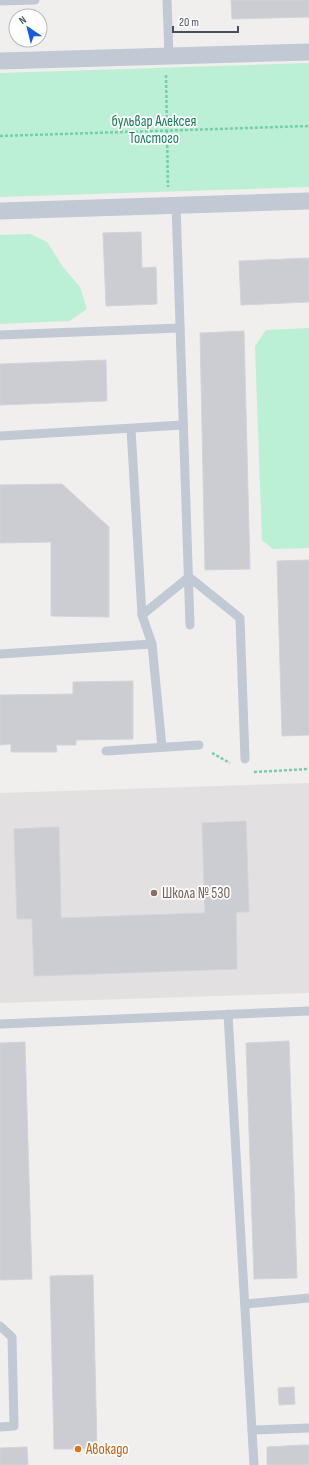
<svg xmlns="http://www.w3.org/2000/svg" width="309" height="1465" viewBox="0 0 309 1465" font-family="'Sofia Sans Condensed',sans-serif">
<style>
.education{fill:#e2e0e0}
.green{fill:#bbf0d4}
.building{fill:#cbcdd3;stroke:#d2d4da}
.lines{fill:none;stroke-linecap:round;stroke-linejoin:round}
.path{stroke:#72cfaa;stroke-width:2.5;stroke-dasharray:3 2;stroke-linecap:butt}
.lane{stroke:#c1c9d4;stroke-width:9}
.street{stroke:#c1c9d4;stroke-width:17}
.education-dot{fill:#8d6e63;stroke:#fff;stroke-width:1.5}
.food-dot{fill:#e8710a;stroke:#fff;stroke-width:1.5}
.labels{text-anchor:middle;stroke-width:3.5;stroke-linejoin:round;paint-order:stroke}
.park-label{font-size:15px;fill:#148054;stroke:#fff}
.education-label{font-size:15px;fill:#785e54;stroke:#fff;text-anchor:start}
.food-label{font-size:15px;fill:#c56008;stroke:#fff;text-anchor:start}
</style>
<rect width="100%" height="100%" fill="#f1eeee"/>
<path class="education" d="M 309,783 L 309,993 L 0,1003 L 0,793 Z"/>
<g class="green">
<path d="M 309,63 L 309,187 L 0,197 L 0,73 Z"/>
<path d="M 30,234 L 47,242 L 63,267 L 80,287 L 87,309 L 69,321 L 0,324 L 0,235 Z"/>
<path d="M 309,328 L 309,548 L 273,549 L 262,540 L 255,346 L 266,330 Z"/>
</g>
<g class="building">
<path d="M 231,0 L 309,0 L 309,17 L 232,19 Z"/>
<path d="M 139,232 L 141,232 L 142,268 L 156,267 L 157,304 L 106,306 L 103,233 Z"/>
<path d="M 309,258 L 309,302 L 241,305 L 239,261 Z"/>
<path d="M 244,331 L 250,569 L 205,570 L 200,333 Z"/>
<path d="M 106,360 L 107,401 L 0,405 L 0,364 Z"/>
<path d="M 62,484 L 109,527 L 109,617 L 51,616 L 51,542 L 0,543 L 0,485 Z"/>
<path d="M 309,560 L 309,735 L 282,736 L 277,561 Z"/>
<path d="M 133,681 L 133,739 L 76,740 L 76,745 L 56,745 L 57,752 L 11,752 L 11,744 L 0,745 L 0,695 L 73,694 L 73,682 Z"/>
<path d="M 246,821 L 249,912 L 236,912 L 237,969 L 34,976 L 32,919 L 17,919 L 14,829 L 59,827 L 61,918 L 205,913 L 202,823 Z"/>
<path d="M 289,1041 L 297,1278 L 254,1279 L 246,1043 Z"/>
<path d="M 25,1042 L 32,1279 L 0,1280 L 0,1043 Z"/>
<path d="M 93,1275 L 97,1449 L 54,1449 L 50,1276 Z"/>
<path d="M 294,1387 L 295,1404 L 279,1405 L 278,1388 Z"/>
<path d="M 303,1445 L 309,1445 L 309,1465 L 267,1465 L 267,1447 Z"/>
<path d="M 27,1447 L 28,1465 L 0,1465 L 0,1448 Z"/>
</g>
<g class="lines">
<g class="path">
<path d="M 166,75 L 168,187"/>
<path d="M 0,136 L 309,126"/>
<path d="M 212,753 L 230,763"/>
<path d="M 254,772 L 309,769"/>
</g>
<g class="lane">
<path d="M 167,0 L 169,56"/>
<path d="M 0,1 L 35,0"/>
<path d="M 176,205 L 190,625"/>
<path d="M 0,335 L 180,328"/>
<path d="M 131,429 L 142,615 L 152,644 L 162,747"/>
<path d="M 0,436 L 183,425"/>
<path d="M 142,615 L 189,577 L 240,618 L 245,759"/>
<path d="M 0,654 L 152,644"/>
<path d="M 106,751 L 199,745"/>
<path d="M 228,1014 L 254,1465"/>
<path d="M 0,1024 L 309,1011"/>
<path d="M 245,1304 L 309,1298"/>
<path d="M 0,1326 L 12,1337 L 14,1426 L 0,1427"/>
<path d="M 252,1430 L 309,1428"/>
</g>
<g class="street">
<path d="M 0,61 L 309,52"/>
<path d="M 0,211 L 309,201"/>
</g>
</g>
<circle class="education-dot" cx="154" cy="893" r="4"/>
<circle class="food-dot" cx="78" cy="1449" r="4"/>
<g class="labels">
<g class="park-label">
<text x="154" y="126">бульвар Алексея<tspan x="154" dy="17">Толстого</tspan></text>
</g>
<g class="education-label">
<text x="162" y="898">Школа № 530</text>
</g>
<g class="food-label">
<text x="86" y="1454">Авокадо</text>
</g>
</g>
<g transform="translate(28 28) rotate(325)"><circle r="19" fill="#ffffff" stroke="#b5b9be"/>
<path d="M0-3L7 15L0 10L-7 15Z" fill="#135ce6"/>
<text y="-6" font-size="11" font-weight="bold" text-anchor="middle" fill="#46505c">N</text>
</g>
<path d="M173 26v6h65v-6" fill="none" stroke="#46505c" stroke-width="2"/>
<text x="179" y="26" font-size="12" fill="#46505c" stroke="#ffffff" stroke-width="3" paint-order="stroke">20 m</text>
</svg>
